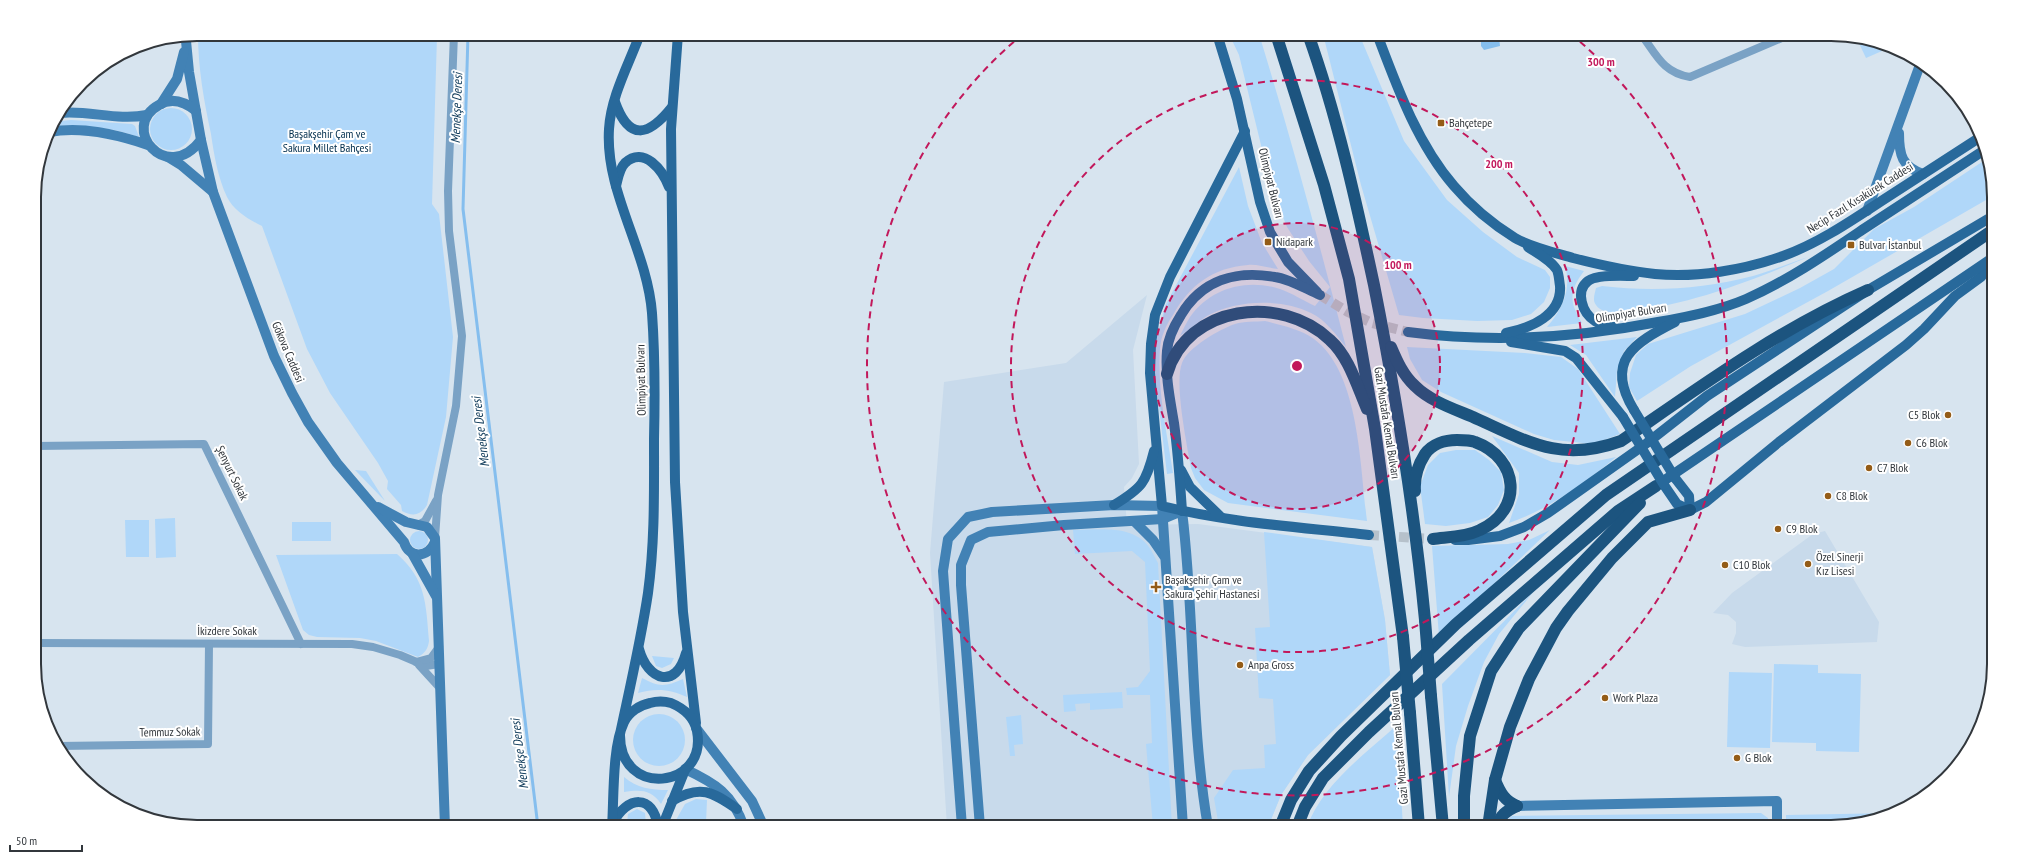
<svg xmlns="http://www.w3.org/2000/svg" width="2028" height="861" viewBox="0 0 2028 861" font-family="'PT Sans Narrow',sans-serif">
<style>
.built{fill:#c8daeb}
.green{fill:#b0d7f9}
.water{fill:#85beee}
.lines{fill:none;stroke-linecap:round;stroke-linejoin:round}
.stream{stroke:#85beee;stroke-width:3}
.primary-tunnel{stroke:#b6c1cb;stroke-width:10;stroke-dasharray:10 5;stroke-linecap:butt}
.street{stroke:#7aa2c5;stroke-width:8}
.secondary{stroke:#4282b5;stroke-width:10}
.primary{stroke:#28699b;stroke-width:10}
.highway{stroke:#1c547f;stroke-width:12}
.primary-bridge{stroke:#28699b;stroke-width:10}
.highway-bridge{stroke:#1c547f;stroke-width:12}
.ring{fill:none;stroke:#c2185b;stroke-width:2;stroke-dasharray:7 5}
.poi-dot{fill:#945c17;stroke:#fff;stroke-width:1.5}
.labels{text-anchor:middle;stroke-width:4;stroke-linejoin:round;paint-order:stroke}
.poi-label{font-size:12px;fill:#32373c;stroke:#fff;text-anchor:start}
.park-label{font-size:12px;fill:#012e4d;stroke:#fff}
.street-label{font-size:12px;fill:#32373c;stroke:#fff}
.water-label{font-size:13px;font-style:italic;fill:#0c3858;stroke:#fff}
.rim{fill:none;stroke:#32373c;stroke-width:2}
.centre{fill:#c2185b;stroke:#fff;stroke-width:2}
.ring-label{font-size:12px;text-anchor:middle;font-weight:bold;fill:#c2185b;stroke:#fff;stroke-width:4;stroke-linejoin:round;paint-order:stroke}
</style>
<rect width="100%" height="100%" fill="#d7e4ef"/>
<g class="built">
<path d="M 1147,295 L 1133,350 L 1139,464 L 1132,478 L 1124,487 L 1127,525 L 1198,524 L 1372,547 L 1385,620 L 1390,675 L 1308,755 L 1281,795 L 1268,827 L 947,827 L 930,553 L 944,382 L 1066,363 Z"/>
<path d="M 1825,531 L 1879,622 L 1877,642 L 1745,647 L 1732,644 L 1736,633 L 1736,622 L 1728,615 L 1713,613 L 1732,593 L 1813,534 Z"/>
</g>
<g class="green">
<path d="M 198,34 L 439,34 L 437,36 L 432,204 L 439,214 L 453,337 L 446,417 L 427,505 C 421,515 413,517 402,511 L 401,505 L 387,489 L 388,481 L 378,463 L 330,393 L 307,349 L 262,226 C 248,219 234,211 227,197 C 218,178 214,155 211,134 C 204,101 198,68 198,34 Z"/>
<path d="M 1229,34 L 1259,34 C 1291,138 1319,242 1346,347 C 1336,335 1326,320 1311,313 C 1281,298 1236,300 1207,316 C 1198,322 1189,330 1180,336 C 1183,330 1186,323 1190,317 C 1210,288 1247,278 1280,289 C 1292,293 1304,301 1315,306 L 1330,287 L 1309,261 L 1287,227 L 1272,190 L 1239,55 Z"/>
<path d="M 1323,34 L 1359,34 L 1404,141 L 1447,200 L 1483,232 L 1517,257 L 1545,270 L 1550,277 L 1550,288 L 1544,302 L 1531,314 L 1512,320 L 1477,321 L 1423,318 L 1399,315 L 1361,185 Z"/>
<path d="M 1857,39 L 1879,43 L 1882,51 L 1866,58 Z"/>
<circle cx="171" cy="129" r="21"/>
<path d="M 71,120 L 132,124 L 135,126 L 139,137 C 110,127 82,124 51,126 L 53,122 Z"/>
<path d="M 1988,158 L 1993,176 L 1993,196 L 1828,291 L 1691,366 L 1637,401 L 1629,387 L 1630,373 L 1636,355 L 1648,344 L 1745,314 L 1800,288 L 1834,269 L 1874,229 L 1914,207 Z"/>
<path d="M 1239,167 L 1248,206 L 1262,243 L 1278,269 C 1268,268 1257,264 1248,265 C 1212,268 1190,285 1173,315 C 1166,325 1161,336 1160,349 C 1157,389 1167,433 1173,473 L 1167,474 L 1154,367 L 1155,344 L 1165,306 Z"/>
<path d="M 1808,257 C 1750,281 1693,304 1630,311 C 1621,312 1602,315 1596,305 C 1592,300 1595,293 1596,288 L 1602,286 C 1653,292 1703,289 1753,276 C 1771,271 1790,263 1808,257 Z"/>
<path d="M 1565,266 L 1584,271 C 1569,291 1569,302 1582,323 L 1547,327 C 1562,310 1572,289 1565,266 Z"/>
<path d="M 1265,321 C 1281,325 1300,329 1314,339 C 1360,373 1360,468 1367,521 L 1228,503 L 1204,490 L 1195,478 L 1191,468 C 1187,445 1174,383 1182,363 C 1187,348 1220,329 1235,324 C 1244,321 1256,322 1265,321 Z"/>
<path d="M 1637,337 L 1624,351 L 1617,370 L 1615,397 L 1586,355 L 1570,345 Z"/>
<path d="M 1407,347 L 1525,353 L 1561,357 L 1578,369 L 1620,434 L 1593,444 L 1554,440 L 1534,434 L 1441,392 L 1422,380 L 1410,359 Z"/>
<path d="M 1492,436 L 1552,462 L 1578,465 L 1616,457 C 1584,484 1549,509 1509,523 L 1519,494 L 1519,473 Z"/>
<path d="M 1456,450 L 1475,450 L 1489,460 L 1501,472 L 1504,490 L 1498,505 L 1488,517 L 1470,523 L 1446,526 L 1425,524 L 1420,486 L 1428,465 L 1440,453 Z"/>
<path d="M 355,470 L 366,471 L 385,501 Z"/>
<path d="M 175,518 L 176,557 L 156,558 L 155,519 Z"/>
<path d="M 125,520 L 149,520 L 149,557 L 126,557 Z"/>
<rect x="292" y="522" width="39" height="19"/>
<path d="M 1073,530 C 1098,530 1132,524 1149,547 C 1152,551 1155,558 1158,563 L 1172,827 L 1153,827 L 1146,744 L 1152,743 L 1150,695 L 1127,695 L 1126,688 L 1138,687 L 1150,671 L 1145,562 L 1132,551 L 1075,554 Z"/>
<path d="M 1550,530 L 1439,636 L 1432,546 L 1508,544 L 1529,540 Z"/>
<circle cx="419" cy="540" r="9"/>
<path d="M 1264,532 L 1372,547 L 1385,620 L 1390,675 L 1308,755 L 1281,795 L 1268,827 L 1219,827 L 1214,798 L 1233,770 L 1265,768 L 1264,745 L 1276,744 L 1273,699 L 1259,698 L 1255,628 L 1270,627 Z"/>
<path d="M 397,554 C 426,579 426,604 429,641 C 428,649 425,653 418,657 L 376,641 L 360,638 L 317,637 L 309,635 L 303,630 L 276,555 Z"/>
<path d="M 1535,590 L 1499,634 L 1484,662 L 1468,706 L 1456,746 L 1449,797 L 1442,684 Z"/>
<path d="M 652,656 L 674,658 L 671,664 L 662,668 L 656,666 Z"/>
<path d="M 1774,664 L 1818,665 L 1818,673 L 1861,674 L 1859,752 L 1816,751 L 1816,743 L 1772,742 Z"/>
<path d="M 1729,672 L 1772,673 L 1770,748 L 1727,747 Z"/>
<path d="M 642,678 C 659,687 665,687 683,679 L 687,697 C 670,689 656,688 638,693 Z"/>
<path d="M 1122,692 L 1123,708 L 1090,710 L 1090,703 L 1075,704 L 1076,711 L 1064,712 L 1063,695 Z"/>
<circle cx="659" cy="740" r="26"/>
<path d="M 1021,715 L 1023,744 L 1014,745 L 1015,756 L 1010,756 L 1006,717 Z"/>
<path d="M 1397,725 L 1403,827 L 1307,827 C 1322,785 1365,754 1397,725 Z"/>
<path d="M 624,777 C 637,788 651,790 668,790 L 661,804 C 651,789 640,790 624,792 Z"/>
<path d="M 696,799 L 707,800 L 706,823 L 676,820 L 685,804 Z"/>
<path d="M 637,809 L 645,813 L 646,824 L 627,823 L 628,814 Z"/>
<path d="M 1761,813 L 1768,818 L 1769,827 L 1506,827 L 1507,820 L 1512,816 Z"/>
<path d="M 1894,813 C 1861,830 1822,827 1786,827 L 1786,815 Z"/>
</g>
<path class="water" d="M 1487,34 L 1502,34 L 1499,37 L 1500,46 L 1484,50 L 1481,46 L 1481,41 Z"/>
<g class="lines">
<path class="stream" d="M 468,34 L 463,209 L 538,827"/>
<g class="primary-tunnel">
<path d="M 1320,295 L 1348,312 L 1372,323 L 1408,332"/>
<path d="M 1369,535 L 1433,539"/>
</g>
<g class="street">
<path d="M 1641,34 C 1656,54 1663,73 1690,77 L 1791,34"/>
<path d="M 35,446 L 204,444 L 301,644"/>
<path d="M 418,525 L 425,521 L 436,501"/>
<path d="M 435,538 L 438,495 L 456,406 L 462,336 L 449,231 L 448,191 L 454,34"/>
<path d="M 35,643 L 352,644 L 373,647 L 400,655 L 426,666 L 439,664"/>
<path d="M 416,662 L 431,658 L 439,647"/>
<path d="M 419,665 L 440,688"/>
<path d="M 58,746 L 208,744 L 209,644"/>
</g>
<g class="secondary">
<path d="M 186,41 L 189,72 L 201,140 L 213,192 L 274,356 L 292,393 L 308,422 L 337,463 L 404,542 C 409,559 428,558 435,542"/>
<path d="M 161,104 L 177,79 L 184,52"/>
<path d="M 196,111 C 185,102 172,97 159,105 C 119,127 166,186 201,140"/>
<path d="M 60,113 C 89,110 117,121 147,115"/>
<path d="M 49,132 C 82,126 116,134 148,145"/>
<path d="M 1899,133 C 1899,155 1902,167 1923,174"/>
<path d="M 168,157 L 181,165 L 213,192"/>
<path d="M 1867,211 L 1921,62"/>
<path d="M 378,507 L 406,522 L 427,527 L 435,538 L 445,827"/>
<path d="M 1134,521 L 1153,540 L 1164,556"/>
<path d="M 412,553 L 436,596"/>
<path d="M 696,728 L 752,801 L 764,827"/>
<path d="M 685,769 C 715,783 733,794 744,827"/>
<path d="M 1517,806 L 1777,801 L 1777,827"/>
<path d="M 962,827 L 943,571 L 948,539 L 968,517 L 992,512 L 1114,505 L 1162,506 L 1183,827"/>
<path d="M 980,827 L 961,585 L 961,565 L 971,540 L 988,532 L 1064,525 L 1163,519 L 1182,511 C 1195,615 1190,723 1208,827"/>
</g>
<g class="primary">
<path d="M 678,34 L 671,129 L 675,482 L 683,612 L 696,723"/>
<path d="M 1217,34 L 1237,99 L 1260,202 L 1270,232 L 1288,262 L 1317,292"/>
<path d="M 1377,34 C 1397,87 1417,143 1454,186 C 1471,206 1494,225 1515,238 C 1530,247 1556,253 1573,258 C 1600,265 1627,271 1655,274 C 1697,278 1744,270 1783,256 C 1819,243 1851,221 1883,200 C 1916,179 1949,157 1982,136"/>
<path d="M 615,102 C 629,141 648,137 672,107"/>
<path d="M 1245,131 L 1170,277 L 1155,315 L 1151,344 L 1150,373 L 1162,506 C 1230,523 1300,527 1369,535"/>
<path d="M 616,186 C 618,179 619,169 625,163 C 644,145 663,171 669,187"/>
<path d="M 1615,327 C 1608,326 1601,325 1595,321 C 1582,313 1575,291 1588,281 C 1597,274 1623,276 1634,276"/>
<path d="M 1408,332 C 1491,343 1576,338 1658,322 C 1687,317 1718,311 1746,299 C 1787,281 1825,255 1862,230 C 1903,203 1944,176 1986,149"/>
<path d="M 1506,333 C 1531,328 1562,315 1560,286 C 1559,280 1559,275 1557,270 C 1551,260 1537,253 1528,247"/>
<path d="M 1511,342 L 1565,351 L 1576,358 L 1623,417"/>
<path d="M 1634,410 C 1604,361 1634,343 1675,322"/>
<path d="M 1181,470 L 1190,487 L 1221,517"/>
<path d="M 1675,478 L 1689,496 L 1690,510"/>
<path d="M 1664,485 L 1677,504 L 1690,510 L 1706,502 L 1779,442 L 1906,345 L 1924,329 L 1955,296 L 1981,277 L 1993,261"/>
<path d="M 1656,486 L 1991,259"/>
<path d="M 1114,505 C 1142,488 1146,483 1154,451"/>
<path d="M 1182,511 C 1180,481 1178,452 1174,423 C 1170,399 1165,375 1167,351 C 1168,338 1174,326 1181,315 C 1202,280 1236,270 1275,277 C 1290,279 1306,289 1320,295"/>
<path d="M 1455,540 L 1468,540 L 1500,536 L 1524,527 L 1548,513 L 1647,443 L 1707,396 L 1868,290 L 1993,216"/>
<path d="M 639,649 C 648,681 676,690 686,653"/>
<path d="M 672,801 C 700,784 713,792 737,809"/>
<path d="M 613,823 C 627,796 653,793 658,827"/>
<path d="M 612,827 C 614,799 612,747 624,722 C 629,712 640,705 650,703 C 657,701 664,701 671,703 C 683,708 694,717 697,731 C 708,789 619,799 620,734 C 630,687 641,640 648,593 C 655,541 654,490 654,439 C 655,397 655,355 652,313 C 647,249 605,193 609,129 C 611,96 629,64 640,34"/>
<path d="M 662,827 L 685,770"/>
</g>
<g class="highway">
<path d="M 1276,34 L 1324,185 L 1349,279 L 1375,429 L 1403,637"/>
<path d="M 1308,34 C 1337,115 1356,201 1374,285 C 1396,396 1414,507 1425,620"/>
<path d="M 1391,347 C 1397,361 1403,375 1415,386 C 1430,401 1454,409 1473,417 C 1528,442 1561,463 1621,441 C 1701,386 1779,329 1868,290"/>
<path d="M 1167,374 C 1187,305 1281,293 1330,340 C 1349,357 1357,386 1367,409"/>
<path d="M 1415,491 C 1414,478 1418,465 1425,454 C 1432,444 1445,440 1457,440 C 1462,440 1470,440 1475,442 C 1519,458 1524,510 1480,530 C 1466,537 1448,537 1433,539"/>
<path d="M 1431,696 L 1443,827"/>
<path d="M 1410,713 L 1419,827"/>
<path d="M 1495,780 C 1500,793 1505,801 1517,806"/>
<path d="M 1280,827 L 1291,800 L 1309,771 L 1341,736 L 1456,624 L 1606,495 L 1993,230"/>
<path d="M 1297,827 L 1305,807 L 1323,778 L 1369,732 L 1469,640 L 1618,511 L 1656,486"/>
<path d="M 1464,827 L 1464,796 L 1470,736 L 1491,671 L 1519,628 L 1640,503"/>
<path d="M 1488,827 L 1495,780 L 1510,727 L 1529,679 L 1556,628 L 1568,611 L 1612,558 L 1648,522 L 1690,510"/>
<path d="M 1497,827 C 1500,815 1506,811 1517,806"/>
</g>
<g class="primary-bridge">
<path d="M 1634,410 L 1675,478"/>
<path d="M 1623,417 L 1664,485"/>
</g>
<g class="highway-bridge">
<path d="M 1425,620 L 1431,696"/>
<path d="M 1403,637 L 1410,713"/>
</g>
</g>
<circle cx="1297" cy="366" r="143" fill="#c2185b" fill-opacity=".12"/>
<g class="ring">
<circle cx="1297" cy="366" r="143"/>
<circle cx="1297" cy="366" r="286"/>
<path d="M1571 34A430 430 0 1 1 1023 34"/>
</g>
<g class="poi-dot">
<rect x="1437" y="119" width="8" height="8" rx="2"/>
<rect x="1264" y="238" width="8" height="8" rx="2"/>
<rect x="1847" y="241" width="8" height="8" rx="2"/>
<circle cx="1948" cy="415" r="4"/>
<circle cx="1908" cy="443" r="4"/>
<circle cx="1869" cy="468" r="4"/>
<circle cx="1828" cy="496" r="4"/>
<circle cx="1778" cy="529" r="4"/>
<circle cx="1808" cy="564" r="4"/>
<circle cx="1725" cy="565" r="4"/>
<path d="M1154 581h4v4h4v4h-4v4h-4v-4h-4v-4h4z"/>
<circle cx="1240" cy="665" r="4"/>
<circle cx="1605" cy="698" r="4"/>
<circle cx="1737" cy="758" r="4"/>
</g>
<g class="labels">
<g class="poi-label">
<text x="1449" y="127">Bahçetepe</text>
<text x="1276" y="246">Nidapark</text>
<text x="1859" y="249">Bulvar İstanbul</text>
<text x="1940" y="419" text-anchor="end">C5 Blok</text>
<text x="1916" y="447">C6 Blok</text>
<text x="1877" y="472">C7 Blok</text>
<text x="1836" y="500">C8 Blok</text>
<text x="1786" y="533">C9 Blok</text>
<text x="1816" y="561">Özel Sinerji<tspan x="1816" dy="14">Kız Lisesi</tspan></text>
<text x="1733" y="569">C10 Blok</text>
<text x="1165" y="584">Başakşehir Çam ve<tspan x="1165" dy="14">Sakura Şehir Hastanesi</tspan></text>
<text x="1248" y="669">Anpa Gross</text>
<text x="1613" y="702">Work Plaza</text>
<text x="1745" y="762">G Blok</text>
</g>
<g class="park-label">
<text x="327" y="138">Başakşehir Çam ve<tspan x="327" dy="14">Sakura Millet Bahçesi</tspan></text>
</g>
<g class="street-label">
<text transform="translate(1271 183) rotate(76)" y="4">Olimpiyat Bulvarı</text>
<text transform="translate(1860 198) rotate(-32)" y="4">Necip Fazıl Kısakürek Caddesi</text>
<text transform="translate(1631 313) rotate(-9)" y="4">Olimpiyat Bulvarı</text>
<text transform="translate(288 352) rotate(67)" y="4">Gökova Caddesi</text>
<text transform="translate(641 380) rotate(-91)" y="4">Olimpiyat Bulvarı</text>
<text transform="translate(1387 423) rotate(81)" y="4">Gazi Mustafa Kemal Bulvarı</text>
<text transform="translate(232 473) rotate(64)" y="4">Şenyurt Sokak</text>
<text x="227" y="635">İkizdere Sokak</text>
<text transform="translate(170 732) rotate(-1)" y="4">Temmuz Sokak</text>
<text transform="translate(1399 748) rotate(-95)" y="4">Gazi Mustafa Kemal Bulvarı</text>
</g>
<g class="water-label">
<text transform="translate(456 108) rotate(-88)" y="5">Menekşe Deresi</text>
<text transform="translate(480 432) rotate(-97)" y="5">Menekşe Deresi</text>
<text transform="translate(519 754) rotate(-97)" y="5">Menekşe Deresi</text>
</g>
</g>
<path d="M0 0H2028V861H0ZM197 41H1831A156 156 0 0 1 1987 197V664A156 156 0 0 1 1831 820H197A156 156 0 0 1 41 664V197A156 156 0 0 1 197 41Z" fill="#fff" fill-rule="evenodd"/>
<path class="rim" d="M197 41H1831A156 156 0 0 1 1987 197V664A156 156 0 0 1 1831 820H197A156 156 0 0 1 41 664V197A156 156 0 0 1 197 41Z"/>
<circle cx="1297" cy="366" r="6" class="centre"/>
<g class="ring-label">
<text x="1601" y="66">300 m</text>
<text x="1499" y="168">200 m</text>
<text x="1398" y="269">100 m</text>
</g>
<path d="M10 845v6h72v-6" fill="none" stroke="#32373c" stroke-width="2"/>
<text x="16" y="845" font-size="12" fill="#32373c" stroke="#ffffff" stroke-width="3" paint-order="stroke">50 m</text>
</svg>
